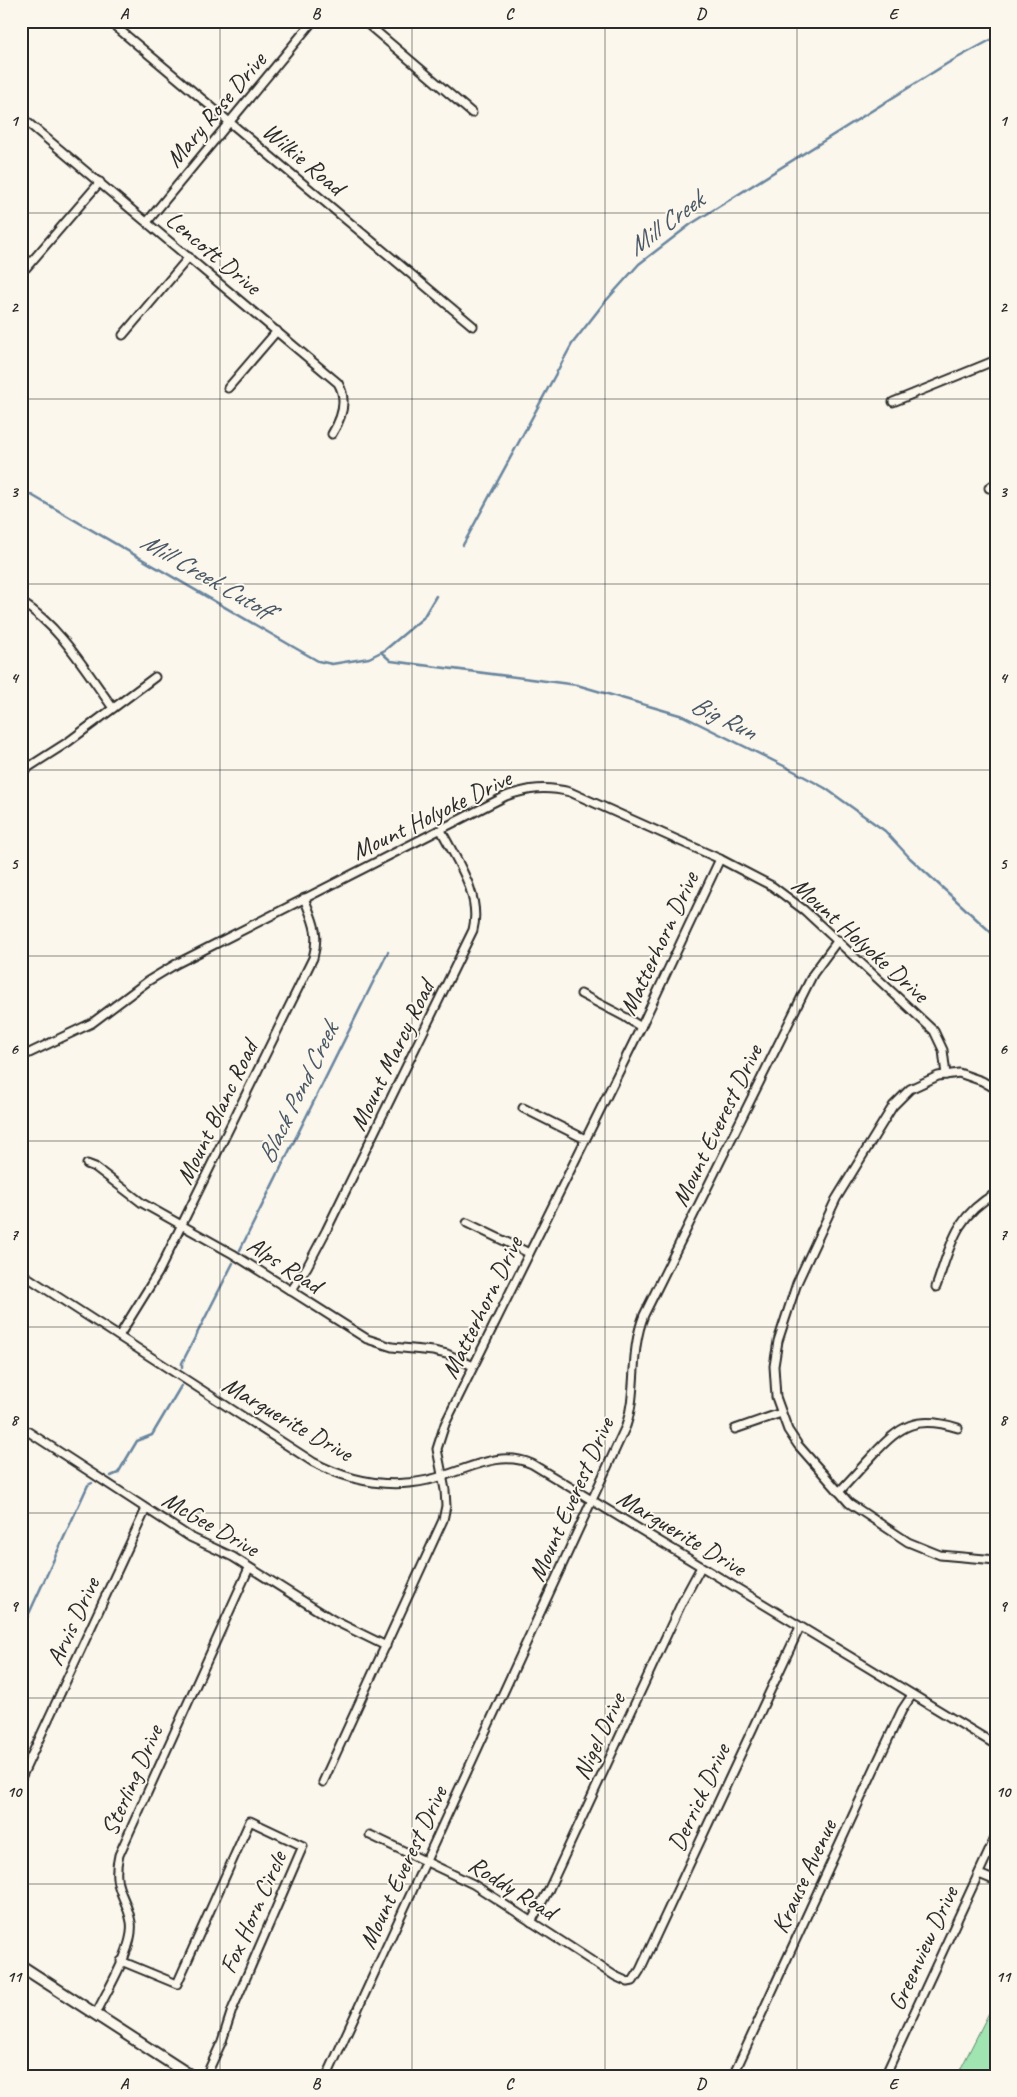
<svg xmlns="http://www.w3.org/2000/svg" width="1017" height="2097" viewBox="0 0 1017 2097" font-family="Caveat,sans-serif">
<style>
.garden{fill:#9fe4b1;stroke:#65886e}
.lines{fill:none;stroke-linecap:round;stroke-linejoin:round}
.stream{stroke:#68849e;stroke-width:2.5}
.street-casing{stroke:#2b2b2b;stroke-width:11}
.secondary-casing{stroke:#2b2b2b;stroke-width:14}
.street{stroke:#fbf7ec;stroke-width:7}
.secondary{stroke:#fbf7ec;stroke-width:10}
.grid{fill:none;stroke:#2b2b2b;stroke-width:1;stroke-opacity:0.55}
.labels{text-anchor:middle;stroke-width:4;stroke-linejoin:round;paint-order:stroke}
.street-label{font-size:25px;fill:#2b2b2b;stroke:#fbf7ec}
.water-label{font-size:26px;font-style:italic;fill:#4a5765;stroke:#fbf7ec}
.neatline{fill:none;stroke:#2b2b2b;stroke-width:2}
.grid-label{font-size:16px;text-anchor:middle;font-weight:bold;fill:#2b2b2b}
</style>
<rect width="100%" height="100%" fill="#fbf7ec"/>
<filter id="ink" filterUnits="userSpaceOnUse"><feTurbulence type="fractalNoise" baseFrequency=".02" numOctaves="2"/><feDisplacementMap in="SourceGraphic" scale="10" xChannelSelector="R" yChannelSelector="G"/><feConvolveMatrix kernelMatrix="1 2 1 2 8 2 1 2 1" color-interpolation-filters="sRGB"/></filter>
<g filter="url(#ink)">
<path class="garden" d="M 996,1999 L 996,2076 L 957,2076 Z"/>
<g class="lines">
<g class="stream">
<path d="M 21,489 L 290,645 L 318,661 L 332,664 L 369,658 L 385,650 L 423,618 L 436,596"/>
<path d="M 463,545 L 572,344 L 604,303 L 639,264 L 691,224 L 948,63 L 996,37"/>
<path d="M 381,652 L 391,661 L 577,685 L 683,716 L 790,769 L 825,788 L 885,831 L 910,858 L 996,937"/>
<path d="M 240,1250 L 388,952"/>
<path d="M 182,1367 L 182,1363 L 233,1263"/>
<path d="M 111,1476 L 118,1473 L 137,1441 L 152,1435 L 181,1386"/>
<path d="M 21,1631 L 88,1485 L 92,1483"/>
</g>
<g class="street-casing">
<g id="street">
<path d="M 109,21 L 473,326"/>
<path d="M 364,21 L 472,113"/>
<path d="M 21,117 L 338,383 C 348,400 342,418 332,434"/>
<path d="M 147,222 L 313,21"/>
<path d="M 26,268 L 100,182"/>
<path d="M 123,335 L 189,257"/>
<path d="M 228,388 L 277,331"/>
<path d="M 893,402 L 996,360"/>
<path d="M 989,488 L 996,483"/>
<path d="M 21,602 C 61,627 86,671 113,708"/>
<path d="M 21,772 L 68,742 L 155,677"/>
<path d="M 581,994 L 625,1017 L 641,1027"/>
<path d="M 21,1057 L 92,1023 L 148,981 L 176,964 L 506,796 C 529,788 546,786 570,792 L 720,859 L 772,886 L 804,910 L 934,1031 L 943,1050 L 946,1075"/>
<path d="M 996,1089 L 982,1081 L 959,1073 L 938,1076 L 910,1089 L 893,1106 L 836,1199 L 797,1283 L 778,1341 L 774,1366 L 776,1397 L 788,1430 L 798,1445 L 849,1503 L 908,1542 L 940,1555 L 996,1560"/>
<path d="M 523,1108 L 585,1139"/>
<path d="M 87,1164 L 95,1167 L 142,1203 L 233,1254 L 367,1339 L 392,1347 L 433,1351 L 447,1354 L 473,1366"/>
<path d="M 467,1223 L 529,1253"/>
<path d="M 21,1273 L 313,1462 C 349,1481 388,1489 428,1480 C 463,1473 497,1448 532,1464 L 996,1745"/>
<path d="M 936,1287 C 951,1245 954,1217 996,1193"/>
<path d="M 291,1291 L 307,1267 L 326,1231 L 473,930 C 482,895 456,860 441,830"/>
<path d="M 119,1336 L 158,1273 L 313,958 C 320,933 313,921 304,898"/>
<path d="M 21,1427 L 190,1537 L 233,1557 L 333,1620 L 386,1646"/>
<path d="M 735,1429 L 781,1413"/>
<path d="M 839,1492 C 850,1480 862,1467 873,1455 C 901,1425 916,1415 958,1428"/>
<path d="M 21,1778 L 146,1509"/>
<path d="M 323,1782 L 443,1520 L 446,1506 L 445,1490 L 437,1449 L 445,1424 L 641,1027 L 720,859"/>
<path d="M 370,1835 L 473,1884 L 615,1976 L 628,1982 L 633,1981 L 640,1970 L 800,1627"/>
<path d="M 979,1874 L 996,1881"/>
<path d="M 531,1922 L 549,1889 L 682,1602 L 701,1567"/>
<path d="M 121,1961 L 177,1984 L 250,1821 L 303,1846 L 232,2010 L 222,2041 L 206,2076"/>
<path d="M 96,2014 C 107,1990 135,1947 131,1922 C 126,1894 111,1889 119,1855 L 249,1568"/>
<path d="M 327,2076 L 626,1426 C 638,1389 629,1353 644,1315 L 813,974 L 838,940"/>
<path d="M 733,2076 L 877,1763 L 902,1710 L 912,1695"/>
<path d="M 885,2076 L 996,1836"/>
</g>
</g>
<g class="secondary-casing">
<path id="secondary" d="M 21,1966 L 191,2076"/>
</g>
<use href="#street" class="street"/>
<use href="#secondary" class="secondary"/>
</g>
</g>
<path class="grid" d="M 220,21 L 220,2076M 412,21 L 412,2076M 605,21 L 605,2076M 797,21 L 797,2076M 21,213 L 996,213M 21,399 L 996,399M 21,584 L 996,584M 21,770 L 996,770M 21,956 L 996,956M 21,1141 L 996,1141M 21,1327 L 996,1327M 21,1513 L 996,1513M 21,1698 L 996,1698M 21,1884 L 996,1884"/>
<g class="labels">
<g class="street-label">
<text transform="translate(215 109) rotate(-50)" y="9">Mary Rose Drive</text>
<text transform="translate(304 158) rotate(40)" y="9">Wilkie Road</text>
<text transform="translate(214 252) rotate(40)" y="9">Lencott Drive</text>
<text transform="translate(431 814) rotate(-26)" y="9">Mount Holyoke Drive</text>
<text transform="translate(861 939) rotate(42)" y="9">Mount Holyoke Drive</text>
<text transform="translate(658 943) rotate(-65)" y="9">Matterhorn Drive</text>
<text transform="translate(391 1055) rotate(-64)" y="9">Mount Marcy Road</text>
<text transform="translate(216 1112) rotate(-64)" y="9">Mount Blanc Road</text>
<text transform="translate(716 1125) rotate(-64)" y="9">Mount Everest Drive</text>
<text transform="translate(285 1264) rotate(33)" y="9">Alps Road</text>
<text transform="translate(481 1307) rotate(-64)" y="9">Matterhorn Drive</text>
<text transform="translate(288 1418) rotate(30)" y="9">Marguerite Drive</text>
<text transform="translate(570 1499) rotate(-66)" y="9">Mount Everest Drive</text>
<text transform="translate(211 1523) rotate(30)" y="9">McGee Drive</text>
<text transform="translate(682 1532) rotate(31)" y="9">Marguerite Drive</text>
<text transform="translate(72 1621) rotate(-65)" y="9">Arvis Drive</text>
<text transform="translate(598 1736) rotate(-65)" y="9">Nigel Drive</text>
<text transform="translate(131 1780) rotate(-66)" y="9">Sterling Drive</text>
<text transform="translate(698 1797) rotate(-65)" y="9">Derrick Drive</text>
<text transform="translate(402 1867) rotate(-65)" y="9">Mount Everest Drive</text>
<text transform="translate(803 1876) rotate(-65)" y="9">Krause Avenue</text>
<text transform="translate(513 1887) rotate(32)" y="9">Roddy Road</text>
<text transform="translate(252 1912) rotate(-66)" y="9">Fox Horn Circle</text>
<text transform="translate(922 1948) rotate(-65)" y="9">Greenview Drive</text>
</g>
<g class="water-label">
<text transform="translate(665 223) rotate(-37)" y="9">Mill Creek</text>
<text transform="translate(207 575) rotate(30)" y="9">Mill Creek Cutoff</text>
<text transform="translate(724 717) rotate(26)" y="9">Big Run</text>
<text transform="translate(297 1093) rotate(-64)" y="9">Black Pond Creek</text>
</g>
</g>
<rect width="1017" height="2097" fill="none" stroke="#fbf7ec" stroke-width="55"/>
<rect x="28" y="28" width="962" height="2042" class="neatline"/>
<g class="grid-label">
<text x="124" y="19">A</text>
<text x="316" y="19">B</text>
<text x="509" y="19">C</text>
<text x="701" y="19">D</text>
<text x="893" y="19">E</text>
<text x="14" y="126">1</text>
<text x="1003" y="126">1</text>
<text x="14" y="312">2</text>
<text x="1003" y="312">2</text>
<text x="14" y="497">3</text>
<text x="1003" y="497">3</text>
<text x="14" y="683">4</text>
<text x="1003" y="683">4</text>
<text x="14" y="869">5</text>
<text x="1003" y="869">5</text>
<text x="14" y="1054">6</text>
<text x="1003" y="1054">6</text>
<text x="14" y="1240">7</text>
<text x="1003" y="1240">7</text>
<text x="14" y="1425">8</text>
<text x="1003" y="1425">8</text>
<text x="14" y="1611">9</text>
<text x="1003" y="1611">9</text>
<text x="14" y="1797">10</text>
<text x="1003" y="1797">10</text>
<text x="14" y="1982">11</text>
<text x="1003" y="1982">11</text>
<text x="124" y="2089">A</text>
<text x="316" y="2089">B</text>
<text x="509" y="2089">C</text>
<text x="701" y="2089">D</text>
<text x="893" y="2089">E</text>
</g>
</svg>
